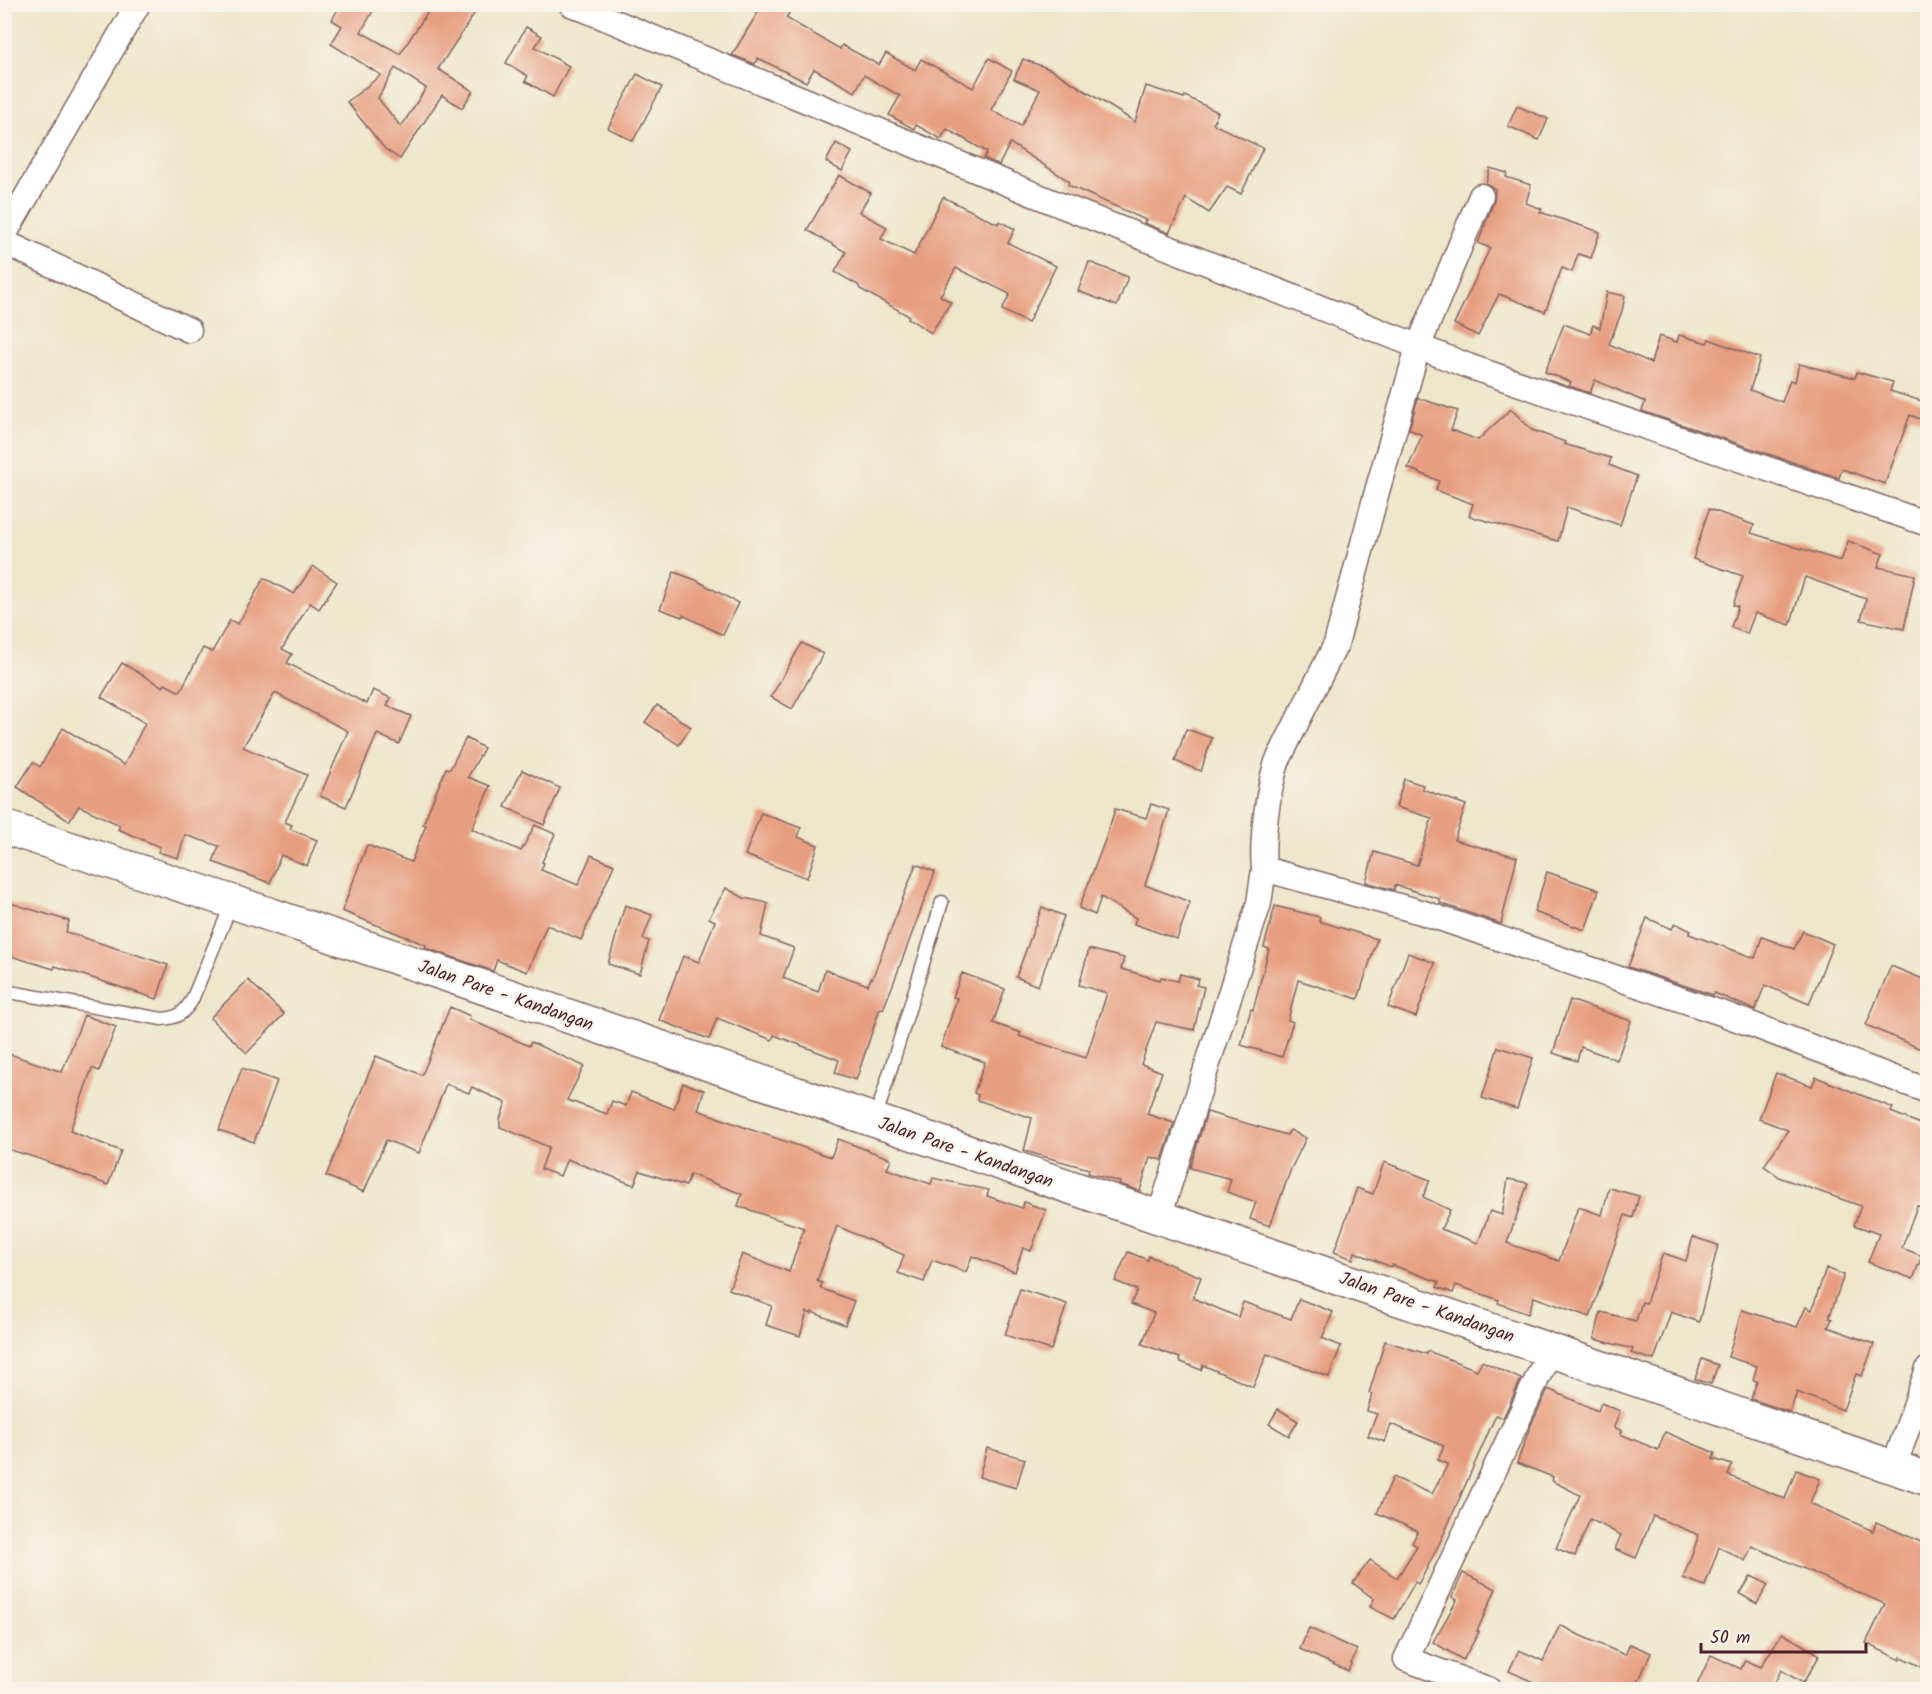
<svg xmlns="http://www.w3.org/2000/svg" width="1932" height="1694" viewBox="0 0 1932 1694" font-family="Kalam,sans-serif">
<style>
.building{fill:#e79e80;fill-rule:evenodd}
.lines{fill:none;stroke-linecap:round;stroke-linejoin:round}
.lane-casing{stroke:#836563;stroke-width:15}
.street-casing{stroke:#836563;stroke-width:27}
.primary-casing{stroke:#836563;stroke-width:36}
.lane{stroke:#fff;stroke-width:12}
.street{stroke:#fff;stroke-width:24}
.primary{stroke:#fff;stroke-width:33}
.labels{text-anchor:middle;stroke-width:4.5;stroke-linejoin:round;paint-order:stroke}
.street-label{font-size:18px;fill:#4a1f2b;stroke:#f7f3e8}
</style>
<rect width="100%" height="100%" fill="#f7f3e8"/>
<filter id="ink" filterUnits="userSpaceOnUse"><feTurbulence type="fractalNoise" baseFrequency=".0167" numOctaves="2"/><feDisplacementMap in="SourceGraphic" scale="12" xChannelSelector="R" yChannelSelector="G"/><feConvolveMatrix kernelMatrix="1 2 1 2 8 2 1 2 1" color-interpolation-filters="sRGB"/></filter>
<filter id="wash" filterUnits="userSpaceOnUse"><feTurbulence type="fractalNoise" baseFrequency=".008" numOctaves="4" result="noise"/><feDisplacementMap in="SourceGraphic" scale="24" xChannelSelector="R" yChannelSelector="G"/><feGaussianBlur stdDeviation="1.35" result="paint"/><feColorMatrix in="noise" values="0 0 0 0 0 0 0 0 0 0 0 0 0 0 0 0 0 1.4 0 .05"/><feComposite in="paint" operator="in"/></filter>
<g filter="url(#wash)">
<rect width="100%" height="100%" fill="#ede6ca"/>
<g id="blocks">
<g class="building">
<path d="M 341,4 L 377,4 L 361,32 L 400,54 L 433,4 L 460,4 L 474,14 L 438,69 L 473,91 L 462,108 L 442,95 L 400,159 L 385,149 L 347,102 L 381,75 L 331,44 L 342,26 L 332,20 ZM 395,68 L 426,88 L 401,127 L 378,98 Z"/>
<path d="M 763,4 L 795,4 L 786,18 L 840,49 L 842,45 L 879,65 L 886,53 L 915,70 L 921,59 L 973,88 L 989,58 L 1012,71 L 991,110 L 1021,126 L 1040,90 L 1014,79 L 1023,59 L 1052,70 L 1135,122 L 1146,86 L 1184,98 L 1185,96 L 1218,112 L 1213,124 L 1263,148 L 1241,194 L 1227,187 L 1209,213 L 1186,198 L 1169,233 L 1144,223 L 1146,220 L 1068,185 L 1069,181 L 1010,143 L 999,165 L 984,158 L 987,152 L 947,129 L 941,139 L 916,125 L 914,129 L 889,115 L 900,96 L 864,75 L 855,92 L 814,69 L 806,82 L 758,58 L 755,64 L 732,55 Z"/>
<path d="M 526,27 L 542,36 L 535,47 L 569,66 L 553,97 L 525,81 L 528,76 L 506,63 Z"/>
<path d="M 637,74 L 662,87 L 633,141 L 608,128 Z"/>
<path d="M 1517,106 L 1548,119 L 1539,140 L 1508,126 Z"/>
<path d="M 836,143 L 852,152 L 842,171 L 826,162 Z"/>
<path d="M 1490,168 L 1507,173 L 1506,177 L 1531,185 L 1526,203 L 1542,209 L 1540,212 L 1600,232 L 1591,258 L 1578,254 L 1572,272 L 1562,268 L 1545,312 L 1499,294 L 1478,336 L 1454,324 L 1490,248 L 1478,243 L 1494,201 L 1495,189 L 1486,183 Z"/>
<path d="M 839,175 L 871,193 L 859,212 L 887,227 L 881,239 L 914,255 L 943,197 L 998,224 L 999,221 L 1015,229 L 1008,243 L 1056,266 L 1028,323 L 1002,310 L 1010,294 L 956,268 L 940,296 L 951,302 L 931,333 L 908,318 L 909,316 L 860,289 L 858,285 L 835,272 L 846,252 L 807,230 Z"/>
<path d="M 1089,262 L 1128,277 L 1117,306 L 1078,291 Z"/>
<path d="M 1607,292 L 1625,296 L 1622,311 L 1609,344 L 1651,363 L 1659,336 L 1677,342 L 1679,335 L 1707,343 L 1709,339 L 1760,358 L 1750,390 L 1782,402 L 1790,380 L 1795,382 L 1799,364 L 1855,378 L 1857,372 L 1893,382 L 1890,391 L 1928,403 L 1928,422 L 1910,415 L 1885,484 L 1842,469 L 1839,478 L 1642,411 L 1645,402 L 1595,380 L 1590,393 L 1569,386 L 1571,382 L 1545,372 L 1564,324 L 1590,334 L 1593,325 L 1600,328 Z"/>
<path d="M 1418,398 L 1458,411 L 1451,430 L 1478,440 L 1511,409 L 1532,430 L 1565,442 L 1564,444 L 1611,458 L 1609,465 L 1637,476 L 1620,525 L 1567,507 L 1558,541 L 1469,516 L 1473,504 L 1436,490 L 1439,481 L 1408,468 L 1422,435 L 1409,429 Z"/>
<path d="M 1709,509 L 1754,525 L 1751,533 L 1841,561 L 1848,541 L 1883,554 L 1878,567 L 1915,575 L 1904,629 L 1861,620 L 1866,599 L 1805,577 L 1790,625 L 1755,613 L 1747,634 L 1731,627 L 1738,606 L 1733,605 L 1743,576 L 1693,559 Z"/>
<path d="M 313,566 L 337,582 L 319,609 L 310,603 L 282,649 L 292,654 L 287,663 L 367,704 L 373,690 L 391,698 L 387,706 L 411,716 L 399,744 L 377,734 L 346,807 L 320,796 L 348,731 L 275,693 L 243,747 L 307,775 L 285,822 L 292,825 L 290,829 L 317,840 L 307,866 L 281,855 L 270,883 L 213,862 L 219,846 L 185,835 L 178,858 L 158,852 L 160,847 L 118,829 L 120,825 L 79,806 L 69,821 L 17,787 L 33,762 L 40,767 L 63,728 L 124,765 L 145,723 L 101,697 L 122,663 L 163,687 L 165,684 L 180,692 L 203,648 L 212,652 L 230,620 L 238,624 L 264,578 L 294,594 Z"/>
<path d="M 674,572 L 696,580 L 738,603 L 723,635 L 683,615 L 682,617 L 660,609 Z"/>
<path d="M 802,643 L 823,654 L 792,709 L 771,697 Z"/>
<path d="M 657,705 L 691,727 L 679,745 L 645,722 Z"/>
<path d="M 1186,729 L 1212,738 L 1201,771 L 1175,761 Z"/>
<path d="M 466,738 L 484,748 L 468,777 L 490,786 L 472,829 L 521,851 L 535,825 L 555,834 L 542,862 L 544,863 L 541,870 L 578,885 L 591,855 L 614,865 L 581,940 L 547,925 L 527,972 L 497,960 L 493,971 L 425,948 L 426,945 L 342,911 L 367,845 L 411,862 L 426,825 L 423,824 L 446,768 L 450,769 Z"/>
<path d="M 522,770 L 560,788 L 544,825 L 505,807 Z"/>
<path d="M 1404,779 L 1423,785 L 1422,789 L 1466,805 L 1454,840 L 1517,857 L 1501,924 L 1440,903 L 1440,899 L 1395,885 L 1394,890 L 1366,882 L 1374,852 L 1417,865 L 1432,818 L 1396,807 Z"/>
<path d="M 1151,804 L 1169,810 L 1145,885 L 1190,902 L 1177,939 L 1134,924 L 1136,918 L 1101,897 L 1095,915 L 1079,908 L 1107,835 L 1115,809 L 1146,818 Z"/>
<path d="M 761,813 L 801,828 L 798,837 L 818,845 L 807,878 L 745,855 Z"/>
<path d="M 916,864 L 935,872 L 892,987 L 883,1009 L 880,1008 L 856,1080 L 835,1073 L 839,1060 L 774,1035 L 772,1040 L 717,1018 L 709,1039 L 659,1020 L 683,956 L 699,962 L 715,921 L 709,918 L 726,888 L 744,898 L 768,903 L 761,936 L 794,948 L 783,978 L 818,992 L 825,970 L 868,985 L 871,978 L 872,979 Z"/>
<path d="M 1547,872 L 1599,890 L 1585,930 L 1534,912 Z"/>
<path d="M 4,901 L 69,921 L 66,932 L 168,965 L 157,999 L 55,966 L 54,969 L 4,954 Z"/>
<path d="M 625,905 L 652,915 L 643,939 L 649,941 L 640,974 L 608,964 Z"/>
<path d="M 1275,906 L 1320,917 L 1319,921 L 1377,939 L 1358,999 L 1298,980 L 1288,1020 L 1293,1022 L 1282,1057 L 1241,1045 L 1251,1009 L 1253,1010 L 1269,949 L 1264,947 Z"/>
<path d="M 1042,907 L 1064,916 L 1038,986 L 1016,977 Z"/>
<path d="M 1647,918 L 1672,929 L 1675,923 L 1691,931 L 1689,934 L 1755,958 L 1762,937 L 1794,949 L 1803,931 L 1833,944 L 1809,1004 L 1765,985 L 1755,1010 L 1714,993 L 1713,995 L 1628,967 Z"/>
<path d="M 1089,949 L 1124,958 L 1121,969 L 1160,980 L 1161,977 L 1178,981 L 1180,974 L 1199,979 L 1196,985 L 1204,987 L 1194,1030 L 1156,1022 L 1141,1064 L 1162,1072 L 1147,1114 L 1174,1123 L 1162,1160 L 1150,1157 L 1140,1191 L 1119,1184 L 1120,1182 L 1088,1173 L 1089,1169 L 1024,1151 L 1032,1118 L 977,1100 L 978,1095 L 974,1093 L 985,1062 L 941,1047 L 957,998 L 953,997 L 962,973 L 1005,989 L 993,1023 L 1021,1033 L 1019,1036 L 1086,1058 L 1107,993 L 1079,985 Z"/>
<path d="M 1408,953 L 1435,963 L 1416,1017 L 1388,1007 Z"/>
<path d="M 1891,966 L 1928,981 L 1928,1033 L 1921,1049 L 1866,1025 Z"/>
<path d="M 248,980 L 284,1014 L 247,1053 L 210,1018 Z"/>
<path d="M 1570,1000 L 1631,1021 L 1617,1060 L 1581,1047 L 1577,1061 L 1553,1053 Z"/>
<path d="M 450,1007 L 470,1016 L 469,1019 L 529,1046 L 531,1042 L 584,1066 L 567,1100 L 607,1114 L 612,1101 L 626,1106 L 631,1092 L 674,1109 L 683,1083 L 704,1090 L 698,1110 L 749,1129 L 831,1157 L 838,1139 L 891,1159 L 887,1169 L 931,1184 L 933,1178 L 989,1190 L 987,1196 L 1022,1208 L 1024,1202 L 1046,1210 L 1031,1251 L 1023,1248 L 1015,1272 L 972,1256 L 966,1272 L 932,1260 L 924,1282 L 898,1273 L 904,1255 L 837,1226 L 817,1281 L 822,1283 L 820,1288 L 854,1301 L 845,1325 L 812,1312 L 812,1314 L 807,1312 L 800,1336 L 766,1325 L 772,1306 L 729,1289 L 742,1254 L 789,1272 L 804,1228 L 738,1206 L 742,1194 L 690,1174 L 686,1186 L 640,1171 L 634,1185 L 567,1159 L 560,1176 L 541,1169 L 549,1147 L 500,1127 L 500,1119 L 506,1103 L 472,1087 L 469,1093 L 446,1084 L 419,1153 L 386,1140 L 364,1192 L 326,1176 L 376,1056 L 422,1075 Z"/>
<path d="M 84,1015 L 116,1027 L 99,1071 L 92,1068 L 70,1131 L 121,1151 L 108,1185 L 40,1159 L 4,1148 L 4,1052 L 62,1072 Z"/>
<path d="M 1498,1047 L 1533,1058 L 1517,1109 L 1482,1098 Z"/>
<path d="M 242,1068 L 277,1081 L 254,1142 L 219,1130 Z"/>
<path d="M 1776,1073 L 1812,1086 L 1816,1077 L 1893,1108 L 1891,1112 L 1928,1127 L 1928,1209 L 1917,1206 L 1902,1248 L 1922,1256 L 1913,1279 L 1868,1262 L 1879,1234 L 1854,1225 L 1861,1206 L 1781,1178 L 1764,1166 L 1788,1130 L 1759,1119 Z"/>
<path d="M 1207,1112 L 1287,1135 L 1290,1130 L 1306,1138 L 1291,1169 L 1270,1226 L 1250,1219 L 1256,1202 L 1227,1192 L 1231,1179 L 1190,1168 Z"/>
<path d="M 1384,1162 L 1430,1180 L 1423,1197 L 1450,1210 L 1441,1229 L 1478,1243 L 1490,1211 L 1502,1215 L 1508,1179 L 1528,1183 L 1507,1243 L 1559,1261 L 1578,1207 L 1602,1215 L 1609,1188 L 1639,1196 L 1633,1218 L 1625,1215 L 1590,1317 L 1534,1297 L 1528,1314 L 1498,1303 L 1499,1300 L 1456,1285 L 1453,1293 L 1437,1287 L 1439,1282 L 1392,1265 L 1391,1267 L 1355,1252 L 1353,1259 L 1334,1252 L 1357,1188 L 1373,1194 Z"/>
<path d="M 1693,1237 L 1718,1245 L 1699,1322 L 1671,1312 L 1654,1360 L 1631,1353 L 1633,1349 L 1594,1339 L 1601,1312 L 1636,1321 L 1642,1302 L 1646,1303 L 1663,1253 L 1686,1261 Z"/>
<path d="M 1128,1252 L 1148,1260 L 1149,1256 L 1201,1277 L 1193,1298 L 1238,1317 L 1243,1302 L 1291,1319 L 1299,1299 L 1333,1312 L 1322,1338 L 1341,1346 L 1329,1377 L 1267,1354 L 1253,1387 L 1203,1365 L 1201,1370 L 1179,1361 L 1180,1358 L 1142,1344 L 1154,1313 L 1131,1304 L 1137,1290 L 1115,1281 Z"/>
<path d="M 1826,1268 L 1844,1275 L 1829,1318 L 1832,1319 L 1828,1327 L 1874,1344 L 1862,1376 L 1856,1374 L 1843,1410 L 1797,1392 L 1790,1412 L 1751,1399 L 1757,1381 L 1753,1380 L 1757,1366 L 1728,1357 L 1742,1310 L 1797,1327 L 1806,1307 L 1812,1310 Z"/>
<path d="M 1020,1289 L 1067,1304 L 1051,1350 L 1005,1335 Z"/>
<path d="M 1385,1341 L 1427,1354 L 1428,1351 L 1477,1370 L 1482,1361 L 1521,1379 L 1503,1418 L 1496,1415 L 1443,1536 L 1423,1576 L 1418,1584 L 1415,1582 L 1394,1619 L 1370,1607 L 1374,1599 L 1353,1583 L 1370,1560 L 1397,1578 L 1417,1546 L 1412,1543 L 1418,1531 L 1377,1513 L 1393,1477 L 1432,1494 L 1448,1464 L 1438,1460 L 1444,1446 L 1391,1424 L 1385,1442 L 1368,1436 L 1377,1414 L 1367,1411 L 1372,1394 L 1369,1393 Z"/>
<path d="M 1702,1359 L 1718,1365 L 1711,1384 L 1695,1379 Z"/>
<path d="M 1548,1389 L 1598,1411 L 1601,1403 L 1620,1411 L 1614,1427 L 1622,1431 L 1620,1434 L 1658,1450 L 1665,1432 L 1715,1453 L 1713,1459 L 1732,1465 L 1728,1475 L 1785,1499 L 1796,1470 L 1820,1479 L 1810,1503 L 1873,1531 L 1876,1522 L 1928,1545 L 1928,1670 L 1901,1657 L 1900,1660 L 1866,1643 L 1885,1604 L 1752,1546 L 1745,1561 L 1719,1547 L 1705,1586 L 1683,1578 L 1699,1535 L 1653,1516 L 1636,1558 L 1615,1549 L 1621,1535 L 1590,1519 L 1575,1556 L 1556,1548 L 1580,1495 L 1552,1481 L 1553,1477 L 1517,1463 L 1529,1430 Z"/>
<path d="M 1278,1409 L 1298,1421 L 1289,1436 L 1269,1424 Z"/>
<path d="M 987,1448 L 1025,1459 L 1016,1488 L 979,1477 Z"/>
<path d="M 1463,1573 L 1496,1589 L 1477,1631 L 1479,1632 L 1463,1660 L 1433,1642 L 1457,1600 L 1452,1597 Z"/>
<path d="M 1751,1576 L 1768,1584 L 1757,1604 L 1740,1594 Z"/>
<path d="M 1560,1625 L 1581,1636 L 1625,1655 L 1630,1644 L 1651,1653 L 1635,1689 L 1548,1689 L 1509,1671 L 1519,1650 L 1543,1661 Z"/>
<path d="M 1309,1628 L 1357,1650 L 1348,1671 L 1300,1649 Z"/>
<path d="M 1782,1633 L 1820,1655 L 1803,1683 L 1781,1670 L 1772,1689 L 1695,1689 L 1711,1655 L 1741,1669 L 1745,1660 L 1761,1667 Z"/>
</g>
</g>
</g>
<g filter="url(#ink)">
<use href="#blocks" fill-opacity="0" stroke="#836563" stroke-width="1.5"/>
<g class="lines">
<g class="lane-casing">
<g id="lane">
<path d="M 4,991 L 162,1019 C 178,1018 184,1013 192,1000 L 232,903"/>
<path d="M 875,1120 L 942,902"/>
</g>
</g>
<g class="street-casing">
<g id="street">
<path d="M 571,4 L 1060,205 L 1468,366 L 1928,524"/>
<path d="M 4,235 L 138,4"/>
<path d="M 4,242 L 189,330"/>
<path d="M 1264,869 C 1261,840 1268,790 1277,762 L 1336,644 L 1376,495 L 1418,347 L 1481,196"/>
<path d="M 1159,1217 L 1259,903 L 1264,869 L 1421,912 L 1724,1014 L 1928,1091"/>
<path d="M 1894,1467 L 1928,1369"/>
<path d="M 1490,1690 L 1406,1659 L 1551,1349"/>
</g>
</g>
<g class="primary-casing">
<path id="primary" d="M 4,827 L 233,902 L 1928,1479"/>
</g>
<use href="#lane" class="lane"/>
<use href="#street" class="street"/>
<use href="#primary" class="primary"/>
</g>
</g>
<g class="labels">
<g class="street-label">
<text transform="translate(506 995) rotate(19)" y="6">Jalan Pare - Kandangan</text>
<text transform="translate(966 1152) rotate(19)" y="6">Jalan Pare - Kandangan</text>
<text transform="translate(1427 1307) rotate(19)" y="6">Jalan Pare - Kandangan</text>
</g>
</g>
<rect width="1932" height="1694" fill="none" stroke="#f7f3e8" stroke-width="24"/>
<path d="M1701 1643v9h165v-9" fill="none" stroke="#4a1f2b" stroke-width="3"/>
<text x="1710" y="1643" font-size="18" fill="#4a1f2b" stroke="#f7f3e8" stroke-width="4.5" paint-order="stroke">50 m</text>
</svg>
